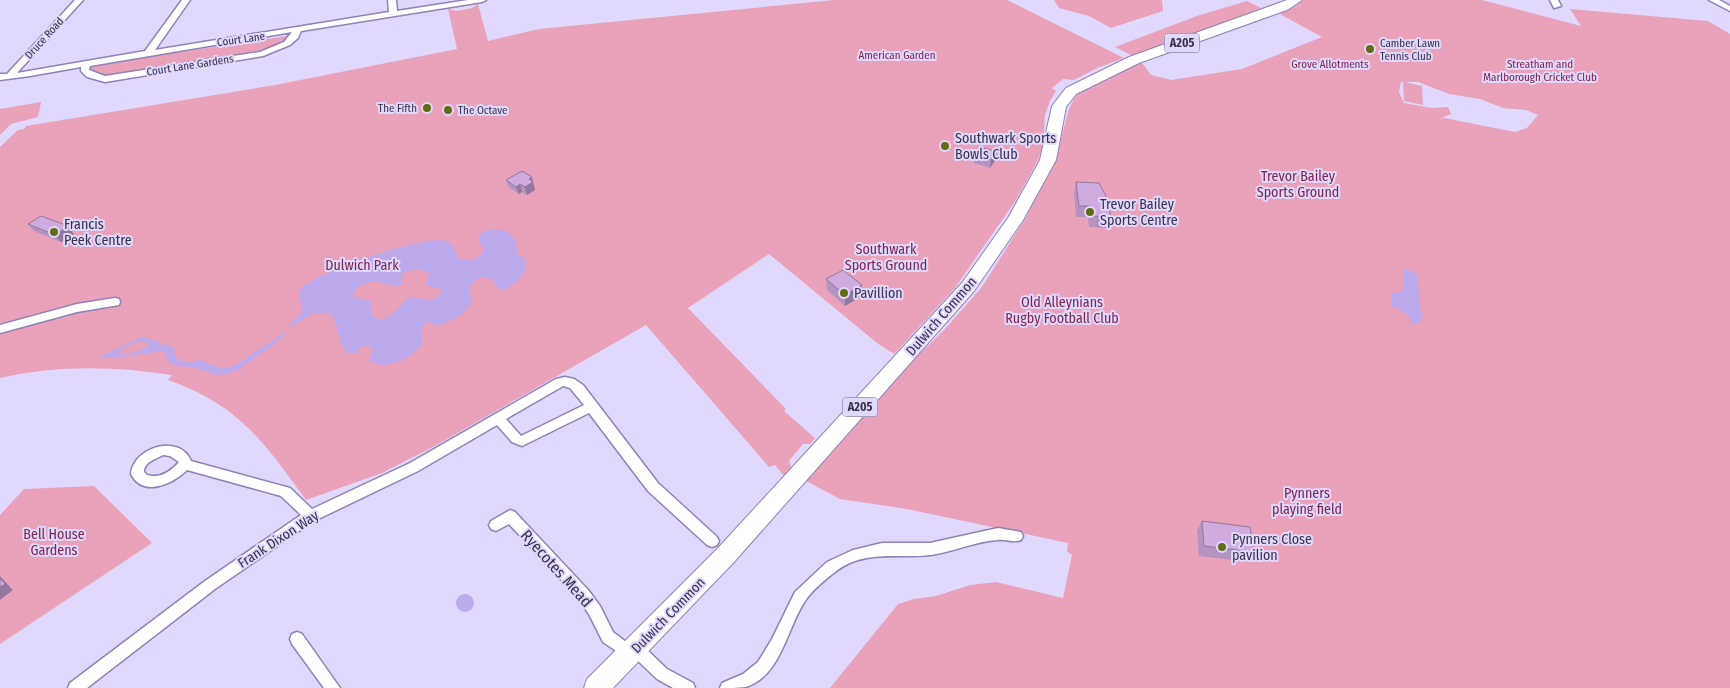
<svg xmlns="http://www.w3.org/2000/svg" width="1730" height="688" viewBox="0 0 1730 688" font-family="'Fira Sans Condensed',sans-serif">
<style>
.green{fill:#eaa2bb;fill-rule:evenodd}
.water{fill:#bcaaed;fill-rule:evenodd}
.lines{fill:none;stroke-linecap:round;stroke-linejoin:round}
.minor-casing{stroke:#9081b8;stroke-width:3}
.trunk-casing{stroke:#9081b8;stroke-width:2}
.minor{fill:#fff;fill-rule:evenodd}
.trunk{fill:#fff;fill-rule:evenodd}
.wall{fill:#b393c0}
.shaded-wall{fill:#92789c}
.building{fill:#d0abdf;stroke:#92789c}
.poi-dot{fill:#616c13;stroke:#e1d8fd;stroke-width:2}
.labels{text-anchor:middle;stroke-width:4;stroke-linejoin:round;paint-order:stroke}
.far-street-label{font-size:11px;fill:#38324a;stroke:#e1d8fd}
.far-poi-label{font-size:11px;fill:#38324a;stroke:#e1d8fd;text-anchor:start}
.far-park-label{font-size:11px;fill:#7d254c;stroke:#e1d8fd}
.shield{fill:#e1d8fd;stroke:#6b6480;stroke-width:1}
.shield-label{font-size:12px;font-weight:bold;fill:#38324a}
.poi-label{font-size:14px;fill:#38324a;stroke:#e1d8fd;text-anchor:start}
.park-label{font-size:14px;fill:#7d254c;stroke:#e1d8fd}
.street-label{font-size:14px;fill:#38324a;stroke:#e1d8fd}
.near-street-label{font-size:16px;fill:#38324a;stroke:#e1d8fd}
</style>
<rect width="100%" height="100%" fill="#e1d8fd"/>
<g class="green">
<path d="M 834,0 L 1007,0 L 1124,58 L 1097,68 L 1074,80 L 1063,79 L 1052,88 L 1056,91 L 1050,101 L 1045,115 L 1043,146 L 1038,160 L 1016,200 L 955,288 L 894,354 L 877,343 L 769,254 L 688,308 L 786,409 L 784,411 L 815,438 L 810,444 L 803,444 L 789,461 L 791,467 L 784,476 L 775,465 L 769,467 L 646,325 L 433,447 L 382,473 L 306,500 C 264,442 239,405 168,380 L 172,375 C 114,366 57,365 0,378 L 0,147 L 18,130 L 24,129 L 26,126 L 275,85 L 457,49 L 448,9 L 457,11 L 472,8 L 478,4 L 488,41 L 539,29 Z"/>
<path d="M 1054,0 L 1162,0 L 1163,11 L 1111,28 L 1089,16 L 1059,8 Z"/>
<path d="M 1304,0 L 1482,0 L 1581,26 L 1570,9 L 1708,21 L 1730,34 L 1730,688 L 830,688 L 898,604 L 914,599 L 936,596 L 970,585 L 996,582 L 1063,598 L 1072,555 L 1067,551 L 1068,543 L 907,509 L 840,499 L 806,481 L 849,428 L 901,372 L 944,330 L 982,287 L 1025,219 L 1055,160 L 1069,109 L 1075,97 L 1081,91 L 1120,71 L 1142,63 L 1151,75 L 1171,80 L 1242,69 L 1322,37 L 1276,12 ZM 1401,82 L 1403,82 L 1404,101 L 1423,105 L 1422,86 L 1405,82 L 1418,82 L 1449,94 L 1480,99 L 1503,108 L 1526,110 L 1538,115 L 1527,128 L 1515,132 L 1444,118 L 1438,122 L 1444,117 L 1451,114 L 1448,107 L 1432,108 L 1404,103 L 1399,92 Z"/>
<path d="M 1247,1 L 1261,8 L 1135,57 L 1115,47 L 1197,16 Z"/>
<path d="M 293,35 L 288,40 L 270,49 L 105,77 L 93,71 L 89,66 Z"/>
<path d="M 41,102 L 38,117 L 11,124 L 0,135 L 0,109 Z"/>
<path d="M 94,486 L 152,543 L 0,644 L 0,600 L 13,590 L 0,576 L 0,515 L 24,489 Z"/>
</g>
<g class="water">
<path d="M 499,229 C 513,233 517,239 517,253 C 521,256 525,258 526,262 C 529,273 512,287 503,290 L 497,289 C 494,272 474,275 469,289 C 470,292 473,296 472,300 C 471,312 446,324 436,326 L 430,322 C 416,325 425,335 422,344 C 414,357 383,373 369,360 L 373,349 L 367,345 L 359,348 L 356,353 L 349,354 C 334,341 341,325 330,314 L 312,314 L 289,328 C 290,320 300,318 302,310 C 303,301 294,296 302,288 C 317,272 426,234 446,241 C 455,244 454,253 460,259 L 473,260 L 483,253 L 483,248 L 478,239 C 481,230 490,229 499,229 ZM 416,269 L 428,272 L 429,274 L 425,285 L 441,289 L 441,294 C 430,305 422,298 410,297 C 399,303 386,331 371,314 L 371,301 L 354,297 L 354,292 C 374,269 392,293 402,284 L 402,274 Z"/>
<path d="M 1403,268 L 1417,273 L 1422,321 L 1413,325 L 1407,314 L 1392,306 L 1390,294 L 1404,290 Z"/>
<path d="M 285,332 L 283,336 L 273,345 L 238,370 L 226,374 L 217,375 L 194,367 L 176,366 L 168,362 L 164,351 C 141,353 120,359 97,358 L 139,338 L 147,338 L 172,347 C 174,349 174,352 175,355 C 179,366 194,361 202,360 C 228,376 237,364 259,349 C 263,346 268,344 272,341 C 277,337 278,334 285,332 ZM 139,341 L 146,342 L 149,346 L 132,353 L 118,354 L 120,350 Z"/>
<circle cx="465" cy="603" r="9"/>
</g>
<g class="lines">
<g class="minor-casing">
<g id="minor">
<path d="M 75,0 L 83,0 L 17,73 L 145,51 L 182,0 L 190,0 L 155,50 L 389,12 L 388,0 L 396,0 L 397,11 L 468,0 L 486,0 L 482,2 L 301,31 L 298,38 L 290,45 L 263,56 L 105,82 L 87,77 L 81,71 L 81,67 L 30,76 L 0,80 L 0,74 L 7,74 ZM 292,32 L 284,42 L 260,52 L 105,76 L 89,70 L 90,66 Z"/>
<path d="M 1550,0 L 1558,0 L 1561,6 L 1554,8 Z"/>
<path d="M 1709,0 L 1719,0 L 1730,6 L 1730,11 Z"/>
<path d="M 115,298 L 119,299 L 120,302 L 119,305 L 77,312 L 0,333 L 0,325 L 77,304 Z"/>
<path d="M 565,377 L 574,379 L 583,385 L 658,483 L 717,537 L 719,541 L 717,545 L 712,547 L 707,545 L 648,491 L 589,413 L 522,446 L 512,442 L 497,425 L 418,471 L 312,522 L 215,589 L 87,688 L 68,688 L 70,683 L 205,581 L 301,515 L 281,496 L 187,470 C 173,484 143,498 131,474 C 133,447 180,433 191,461 L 290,488 L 312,509 L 410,463 L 556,379 ZM 563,386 L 570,388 L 584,405 L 521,436 L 506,419 ZM 163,455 L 170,456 L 179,462 C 170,472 160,479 147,475 L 144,472 C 144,462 156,459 163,455 Z"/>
<path d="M 510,510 L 515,512 L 589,591 L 600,606 L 613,632 L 630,645 L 636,642 L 641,644 L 667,669 L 693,683 L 695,688 L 673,688 L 657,679 L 636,659 L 631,661 L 603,642 L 590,616 L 579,599 L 509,524 L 496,531 L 491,529 L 489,525 L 491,521 Z"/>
<path d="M 998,528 L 1021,532 L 1023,536 L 1021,540 C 1013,543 1006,539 998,540 C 976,541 953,552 931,555 C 898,559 864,549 835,572 C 825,580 812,590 805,601 C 787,628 781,676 746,687 C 738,688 728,688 720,688 L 722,683 L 743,674 L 758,662 L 772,639 L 795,592 L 827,562 L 853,550 L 882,543 L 930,543 Z"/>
<path d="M 297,632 L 302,634 L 340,688 L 324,688 L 292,644 L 290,639 L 292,634 Z"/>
</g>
</g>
<g class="trunk-casing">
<path id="trunk" d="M 1287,0 L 1302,0 L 1287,10 L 1139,63 L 1076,94 L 1066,107 L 1056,160 L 1023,220 L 974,291 L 734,562 L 613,688 L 584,688 L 587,679 L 718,548 L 962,283 L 1008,218 L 1040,160 L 1052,106 L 1066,88 L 1129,57 Z"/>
</g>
<use href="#minor" class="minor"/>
<use href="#trunk" class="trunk"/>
</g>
<g class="wall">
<path d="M 997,152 L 996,159 L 990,168 L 974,163 L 974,155 Z"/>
<path d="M 506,180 L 534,185 L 535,190 L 527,195 L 522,192 L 519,194 L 509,187 Z"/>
<path d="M 1076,182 L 1111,217 L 1108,228 L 1089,227 L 1088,217 L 1076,217 L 1074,193 Z"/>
<path d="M 28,224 L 74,234 L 61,242 L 34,231 Z"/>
<path d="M 826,279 L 862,285 L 862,296 L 845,306 L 827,290 Z"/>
<path d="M 1202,521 L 1254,552 L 1248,562 L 1199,556 L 1197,531 Z"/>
</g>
<g class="shaded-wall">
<path d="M 997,152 L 996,159 L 990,168 L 991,160 Z"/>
<path d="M 532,177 L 535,190 L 527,195 L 525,187 L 529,179 Z"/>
<path d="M 520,184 L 522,192 L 519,194 L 516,187 Z"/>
<path d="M 68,226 L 74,234 L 61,242 L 55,235 Z"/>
<path d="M 862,285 L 862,296 L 845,306 L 845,295 Z"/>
<path d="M 0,576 L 13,590 L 0,600 Z"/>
</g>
<g class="building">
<path d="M 981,147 L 997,152 L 991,160 L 974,155 Z"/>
<path d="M 522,171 L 532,177 L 529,179 L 533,182 L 525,187 L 520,184 L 516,187 L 506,180 Z"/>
<path d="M 1076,182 L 1099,183 L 1106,196 L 1111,217 L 1092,216 L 1090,206 L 1079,206 Z"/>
<path d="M 41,216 L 68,226 L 55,235 L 28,224 Z"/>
<path d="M 843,270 L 862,285 L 845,295 L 826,279 Z"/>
<path d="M 1202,521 L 1250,527 L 1254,552 L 1204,546 Z"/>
<path d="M 0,578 L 5,584 L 0,587 Z"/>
</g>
<g class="poi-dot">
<circle cx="1370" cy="49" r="5"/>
<circle cx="427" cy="108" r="5"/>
<circle cx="448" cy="110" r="5"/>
<circle cx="945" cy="146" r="5"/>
<circle cx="1090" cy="212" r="5"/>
<circle cx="54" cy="232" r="5"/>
<circle cx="844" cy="293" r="5"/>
<circle cx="1222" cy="547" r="5"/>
</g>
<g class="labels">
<g class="far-street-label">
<text transform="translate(44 38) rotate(-48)" y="4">Druce Road</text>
<text transform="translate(241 39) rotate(-8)" y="4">Court Lane</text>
<text transform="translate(190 65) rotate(-9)" y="4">Court Lane Gardens</text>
</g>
<g class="far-poi-label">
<text x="1380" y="47">Camber Lawn<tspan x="1380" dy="13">Tennis Club</tspan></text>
<text x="417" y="112" text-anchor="end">The Fifth</text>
<text x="458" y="114">The Octave</text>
</g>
<g class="far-park-label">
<text x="897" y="59">American Garden</text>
<text x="1330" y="68">Grove Allotments</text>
<text x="1540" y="68">Streatham and<tspan x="1540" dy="13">Marlborough Cricket Club</tspan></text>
</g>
<g class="shield">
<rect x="1164.5" y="33.5" width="35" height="19" rx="4"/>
<rect x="842.5" y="397.5" width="35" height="19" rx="4"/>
</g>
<g class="shield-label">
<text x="1182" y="47">A205</text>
<text x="860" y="411">A205</text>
</g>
<g class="poi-label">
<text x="955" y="143">Southwark Sports<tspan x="955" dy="16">Bowls Club</tspan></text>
<text x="1100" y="209">Trevor Bailey<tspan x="1100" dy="16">Sports Centre</tspan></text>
<text x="64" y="229">Francis<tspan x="64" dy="16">Peek Centre</tspan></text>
<text x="854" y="298">Pavillion</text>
<text x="1232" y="544">Pynners Close<tspan x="1232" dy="16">pavilion</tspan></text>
</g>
<g class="park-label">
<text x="1298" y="181">Trevor Bailey<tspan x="1298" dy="16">Sports Ground</tspan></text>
<text x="886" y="254">Southwark<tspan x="886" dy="16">Sports Ground</tspan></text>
<text x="362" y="270">Dulwich Park</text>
<text x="1062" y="307">Old Alleynians<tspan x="1062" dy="16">Rugby Football Club</tspan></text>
<text x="1307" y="498">Pynners<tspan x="1307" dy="16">playing field</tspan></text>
<text x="54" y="539">Bell House<tspan x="54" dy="16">Gardens</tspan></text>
</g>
<g class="street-label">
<text transform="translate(941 316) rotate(-49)" y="5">Dulwich Common</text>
<text transform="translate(278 539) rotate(-33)" y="5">Frank Dixon Way</text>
<text transform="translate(668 615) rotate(-46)" y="5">Dulwich Common</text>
</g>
<g class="near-street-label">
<text transform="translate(557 568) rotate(48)" y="6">Ryecotes Mead</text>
</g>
</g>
</svg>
